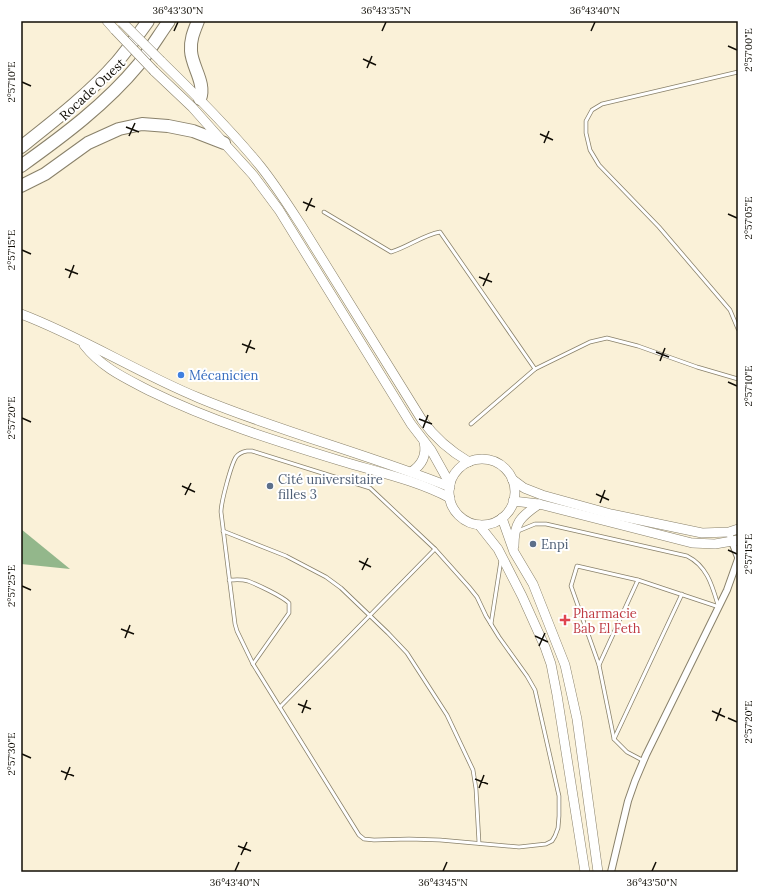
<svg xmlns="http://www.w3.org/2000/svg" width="759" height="893" viewBox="0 0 759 893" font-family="Lora,serif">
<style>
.forest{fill:#93b78b}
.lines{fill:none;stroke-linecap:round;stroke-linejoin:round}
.lane-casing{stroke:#89816a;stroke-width:4.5}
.street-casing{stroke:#89816a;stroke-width:8}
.secondary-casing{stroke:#89816a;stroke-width:10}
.highway-casing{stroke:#89816a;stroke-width:14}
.lane{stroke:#fff;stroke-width:3}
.street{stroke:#fff;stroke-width:6}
.secondary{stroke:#fff;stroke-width:9}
.highway{stroke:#fff;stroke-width:12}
.secondary-bridge-casing{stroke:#89816a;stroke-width:10;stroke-linecap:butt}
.secondary-bridge{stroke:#fff;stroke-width:9}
.ticks{fill:none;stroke:#100d05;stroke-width:1.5}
.shop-dot{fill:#3f7fe0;stroke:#fff;stroke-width:1.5}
.service-dot{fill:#5c6f8a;stroke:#fff;stroke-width:1.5}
.health-dot{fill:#e0444e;stroke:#fff;stroke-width:1.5}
.labels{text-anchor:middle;stroke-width:4;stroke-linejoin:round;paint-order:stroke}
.street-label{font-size:13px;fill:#100d05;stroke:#fff}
.shop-label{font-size:13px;fill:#366cbe;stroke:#fff;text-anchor:start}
.service-label{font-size:13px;fill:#4e5e75;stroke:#fff;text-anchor:start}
.health-label{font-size:13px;fill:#be3a42;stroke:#fff;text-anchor:start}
.neatline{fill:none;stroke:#100d05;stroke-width:1.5}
.ticks-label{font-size:10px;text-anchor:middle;fill:#100d05}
</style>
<rect width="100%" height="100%" fill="#faf1d8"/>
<path class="forest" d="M 21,529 L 70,569 L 21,564 Z"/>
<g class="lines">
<g class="lane-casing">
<g id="lane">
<path d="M 738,72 L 602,104 L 592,110 L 586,121 L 586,133 L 590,150 L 599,165 L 659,227 L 730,310 L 738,329"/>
<path d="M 324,212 L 391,252 C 408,247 423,235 440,232 L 535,369"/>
<path d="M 471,424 L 535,369 L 590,342 L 607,338 L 638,346 L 697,367 L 738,379"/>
<path d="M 247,451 L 252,451 L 370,488 L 435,549 L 469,587 L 477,597 L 486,616 L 499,637 L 527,676 L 535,690 L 559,796 L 559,816 L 558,828 L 555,836 L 552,841 L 546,844 L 519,847 L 440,840 L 409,839 L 374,840 L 364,839 L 359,835 L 253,664 L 237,631 L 235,624 L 221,512 C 221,502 231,465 236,457 C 239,453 242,452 247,451 Z"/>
<path d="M 223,531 L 286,556 L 326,577 L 341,588 L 388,633 L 407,653 L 447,715 L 473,770 L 476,789 L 479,843"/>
<path d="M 518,531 L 535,524 L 546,524 L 687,556 C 707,566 712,585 718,605"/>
<path d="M 229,580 C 235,580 241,579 248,581 C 258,585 282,596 289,603 L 289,613 L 253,664"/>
<path d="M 491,624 L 501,560"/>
<path d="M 599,665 L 638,580"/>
<path d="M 280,707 L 435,549"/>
<path d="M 614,739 L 682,594"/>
<path d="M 644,761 L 627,752 L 614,739 L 599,665 L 571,586 L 577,566 L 638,580 L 719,607"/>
</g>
</g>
<g class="street-casing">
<g id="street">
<path d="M 729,532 L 732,542 L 738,557"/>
<path d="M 611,872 L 628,801 L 635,781 L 646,755 L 727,590 L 738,559"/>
</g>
</g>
<g class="secondary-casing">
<g id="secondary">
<path d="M 107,21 L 115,30"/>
<path d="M 161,61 C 196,95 231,130 261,167 C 276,186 288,205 301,225 L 422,420 C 435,438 450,451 469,462"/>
<path d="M 154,71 L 192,107 L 224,143 L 253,175 L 279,210 L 411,424 L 431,450 L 450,484"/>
<path d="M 21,314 C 82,337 138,373 199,398 C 281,432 367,454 450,487"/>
<path d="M 84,345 C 102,368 125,378 150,391 C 211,421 276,441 341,461 C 377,472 416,480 450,498"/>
<circle cx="482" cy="492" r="33"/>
<path d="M 411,472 C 422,465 427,455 424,442"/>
<path d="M 512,479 L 524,488 L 542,495 L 611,514 L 702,533 L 729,532 L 738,529"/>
<path d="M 513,501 L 539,504 L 692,543 L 715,544 L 738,540"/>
<path d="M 502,518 L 514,552 L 533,584 L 565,665 L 577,719 L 598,872"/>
<path d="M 479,525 L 498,549 L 522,596 L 545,647 L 551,664 L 557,695 L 585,872"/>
<path d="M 514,546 C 514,523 520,517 539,504"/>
</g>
</g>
<g class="highway-casing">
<g id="highway">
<path d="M 198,21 C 194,31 190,40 191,51 C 192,67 206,83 200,99"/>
<path d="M 21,147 C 54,121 89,94 117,62 C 128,49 138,35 148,21"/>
<path d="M 21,166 C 63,136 106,104 139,64 C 150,50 159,35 169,21"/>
<path d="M 21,186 L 45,174 L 88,143 L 119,129 L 142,124 L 168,126 L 193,131 L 224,143"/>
</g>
</g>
<use href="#lane" class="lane"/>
<use href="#street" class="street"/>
<use href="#secondary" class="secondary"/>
<use href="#highway" class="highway"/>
<g class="secondary-bridge-casing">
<g id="secondary-bridge">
<path d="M 122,22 L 161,61"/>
<path d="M 115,30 L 154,71"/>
</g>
</g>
<use href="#secondary-bridge" class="secondary-bridge"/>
</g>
<path class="ticks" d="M 174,31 L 178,22M 382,31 L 386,22M 591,31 L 595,22M 728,46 L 737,50M 363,59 L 376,65M 367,68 L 372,56M 22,82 L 31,86M 126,127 L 139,132M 540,134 L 553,140M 129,136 L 135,123M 544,143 L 549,131M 303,202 L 315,207M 306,211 L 312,198M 728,214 L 737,218M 22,250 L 31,254M 65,269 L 78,274M 479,277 L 492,282M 69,278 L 74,265M 483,286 L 489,273M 242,344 L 255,349M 656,352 L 669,357M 246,353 L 251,340M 660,361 L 665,348M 728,382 L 737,386M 22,418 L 31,422M 419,419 L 432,424M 423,428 L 428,415M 182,486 L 195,492M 596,494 L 609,500M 185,495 L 191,483M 600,503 L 605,490M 728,550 L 737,554M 359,561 L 371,567M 362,570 L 368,558M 22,586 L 31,590M 121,629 L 134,634M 535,636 L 548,642M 125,638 L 130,625M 539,646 L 545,633M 298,704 L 311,709M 712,711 L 725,717M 302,713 L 307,700M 728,718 L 737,722M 716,721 L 721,708M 22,754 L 31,758M 61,771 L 74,776M 475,779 L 488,784M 65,780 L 70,767M 479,788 L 484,775M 238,846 L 251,851M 241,855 L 247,842M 235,871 L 239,862M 443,871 L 447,862M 652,871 L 656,862"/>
<circle class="shop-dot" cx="181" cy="375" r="4"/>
<g class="service-dot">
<circle cx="270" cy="486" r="4"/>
<circle cx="533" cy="544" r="4"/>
</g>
<path class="health-dot" d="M563 614h4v4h4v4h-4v4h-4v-4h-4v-4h4z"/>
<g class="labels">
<g class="street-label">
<text transform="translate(92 89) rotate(-43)" y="5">Rocade Ouest</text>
</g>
<g class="shop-label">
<text x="189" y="380">Mécanicien</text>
</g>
<g class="service-label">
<text x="278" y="484">Cité universitaire<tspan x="278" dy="15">filles 3</tspan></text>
<text x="541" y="549">Enpi</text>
</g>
<g class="health-label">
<text x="573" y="618">Pharmacie<tspan x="573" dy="15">Bab El Feth</tspan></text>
</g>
</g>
<rect width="759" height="893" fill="none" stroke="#ffffff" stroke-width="44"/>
<rect x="22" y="22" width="715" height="849" class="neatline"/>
<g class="ticks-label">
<text x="178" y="14">36°43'30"N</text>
<text x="386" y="14">36°43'35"N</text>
<text x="595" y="14">36°43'40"N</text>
<text transform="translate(748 50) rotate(-90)" y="4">2°57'00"E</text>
<text transform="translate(11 82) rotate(-90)" y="4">2°57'10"E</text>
<text transform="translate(748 218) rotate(-90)" y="4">2°57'05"E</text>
<text transform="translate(11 250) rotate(-90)" y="4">2°57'15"E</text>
<text transform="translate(748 386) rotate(-90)" y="4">2°57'10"E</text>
<text transform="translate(11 418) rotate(-90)" y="4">2°57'20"E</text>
<text transform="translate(748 554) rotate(-90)" y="4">2°57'15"E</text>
<text transform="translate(11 586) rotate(-90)" y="4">2°57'25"E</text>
<text transform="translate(748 722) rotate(-90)" y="4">2°57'20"E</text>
<text transform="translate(11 754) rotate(-90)" y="4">2°57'30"E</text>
<text x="235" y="886">36°43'40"N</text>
<text x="443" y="886">36°43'45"N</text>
<text x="652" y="886">36°43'50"N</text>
</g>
</svg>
